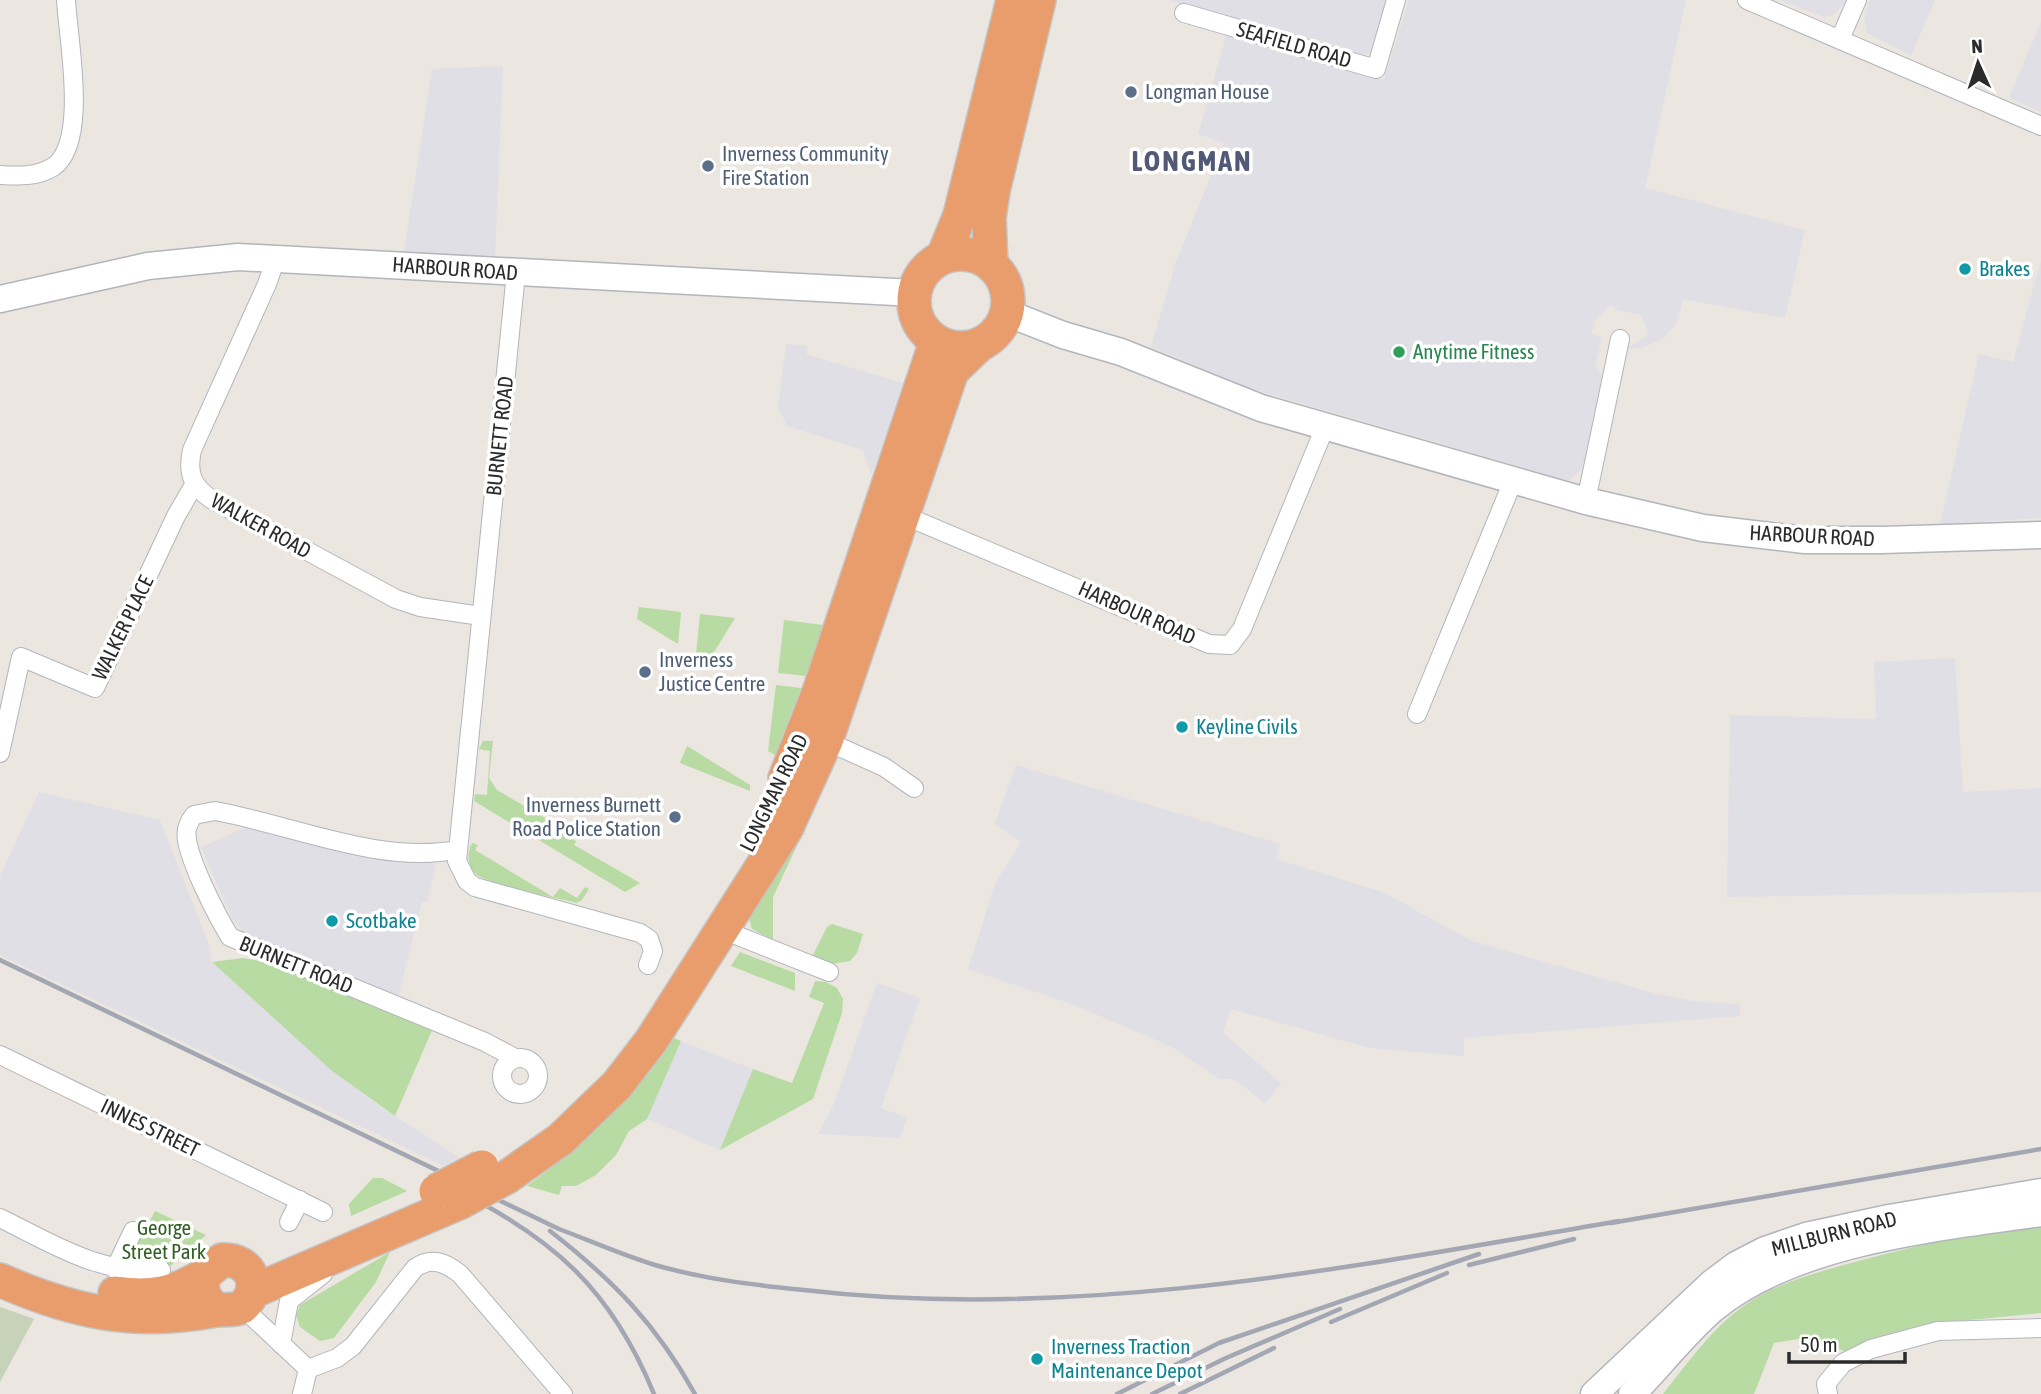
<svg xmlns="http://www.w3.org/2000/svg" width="2041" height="1394" viewBox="0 0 2041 1394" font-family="'Asap Condensed',sans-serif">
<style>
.industrial{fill:#e0dfe5}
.green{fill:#b8dba3}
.cemetery{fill:#c6d3b9}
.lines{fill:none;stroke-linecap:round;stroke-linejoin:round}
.street-casing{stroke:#b3b5bd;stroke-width:20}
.secondary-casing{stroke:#b3b5bd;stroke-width:29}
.highway-casing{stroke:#c4c4c4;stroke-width:36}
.street{stroke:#fff;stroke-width:18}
.secondary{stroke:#fff;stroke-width:26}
.highway{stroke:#ea9d6c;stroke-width:33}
.rail{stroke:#a3a6b3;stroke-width:4.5}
.highway-bridge-casing{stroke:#c4c4c4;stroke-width:36;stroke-linecap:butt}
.highway-bridge{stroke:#ea9d6c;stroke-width:33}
.service-dot{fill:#5c6f8a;stroke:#fff;stroke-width:2.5}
.culture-dot{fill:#0f9aa8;stroke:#fff;stroke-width:2.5}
.leisure-dot{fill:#2e9e5b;stroke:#fff;stroke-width:2.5}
.labels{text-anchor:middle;stroke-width:7;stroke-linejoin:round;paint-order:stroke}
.street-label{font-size:21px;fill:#2b2b2b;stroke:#fff}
.service-label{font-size:21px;fill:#4e5e75;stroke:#fff;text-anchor:start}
.culture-label{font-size:21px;fill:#0d838f;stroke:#fff;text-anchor:start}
.leisure-label{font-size:21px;fill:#27864d;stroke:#fff;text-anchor:start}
.park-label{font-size:21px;fill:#336024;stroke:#fff}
.district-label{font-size:28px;font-weight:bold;letter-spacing:2px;fill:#515976;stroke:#fff}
</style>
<rect width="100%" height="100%" fill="#ebe6df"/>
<g class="industrial">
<path d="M 1167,0 L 1389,0 L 1372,52 L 1363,55 Z"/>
<path d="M 1409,0 L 1686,0 L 1645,188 L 1805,230 L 1785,318 L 1683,299 L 1677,322 L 1664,338 L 1642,348 L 1628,348 L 1649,334 L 1641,315 L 1617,310 L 1611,305 L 1595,320 L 1591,334 L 1602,337 L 1595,367 L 1605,377 L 1584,467 L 1569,481 L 1249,388 L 1151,347 L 1175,265 L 1224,143 L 1198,134 L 1227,33 L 1384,79 Z"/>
<path d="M 1779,0 L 1846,0 L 1836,13 L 1824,17 Z"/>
<path d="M 1870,0 L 1935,0 L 1911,56 L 1867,33 L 1864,16 Z"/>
<path d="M 2041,22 L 2041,112 L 2009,98 Z"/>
<path d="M 503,66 L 495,257 L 404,252 L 432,69 Z"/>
<path d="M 2041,261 L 2041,518 L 1940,524 L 1979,354 L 2013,362 Z"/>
<path d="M 786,344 L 808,346 L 806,354 L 906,384 L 871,474 L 863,450 L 787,426 L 778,407 Z"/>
<path d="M 1955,658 L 1963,792 L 2041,788 L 2041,892 L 1727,897 L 1730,715 L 1876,719 L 1874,662 Z"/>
<path d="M 1016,765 L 1280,844 L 1276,859 L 1385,893 L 1472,941 L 1657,994 L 1699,1002 L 1740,1004 L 1740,1016 L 1464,1038 L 1464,1056 L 1370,1048 L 1231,1009 L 1223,1033 L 1281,1083 L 1265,1103 L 1234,1079 L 1219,1079 L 1170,1046 L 1074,1005 L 968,969 L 995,884 L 1021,842 L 995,824 Z"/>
<path d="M 39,792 L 160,820 L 208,942 L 212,962 L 332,1071 L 382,1108 L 459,1157 L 444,1166 L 0,955 L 0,876 Z"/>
<path d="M 249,826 L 425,859 L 436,865 L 427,902 L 422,902 L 398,998 L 240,933 L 241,929 L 232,919 L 201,847 Z"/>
<path d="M 877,983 L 920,998 L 881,1108 L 907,1118 L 900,1138 L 818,1134 L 834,1104 Z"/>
<path d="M 681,1041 L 753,1069 L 720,1150 L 647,1119 Z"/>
</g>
<g class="green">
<path d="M 639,607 L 681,612 L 678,644 L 637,619 Z"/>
<path d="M 700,614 L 735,618 L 708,662 L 696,654 Z"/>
<path d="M 784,620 L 823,625 L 806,676 L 778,673 Z"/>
<path d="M 776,685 L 801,688 L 775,755 L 768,751 Z"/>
<path d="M 483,741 L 493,741 L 489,778 L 497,790 L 571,833 L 569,837 L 576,841 L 574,845 L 640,883 L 625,892 L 474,801 L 475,794 L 487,795 L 490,751 L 479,749 Z"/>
<path d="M 687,746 L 750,785 L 750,791 L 680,763 Z"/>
<path d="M 800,831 L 806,834 L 802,835 L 773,897 L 773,940 L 752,929 L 749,918 Z"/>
<path d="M 472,843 L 478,845 L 475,850 L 553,897 L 560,888 L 577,898 L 585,887 L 589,889 L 582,900 L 576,903 C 557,898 484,884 475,873 C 467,865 467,852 472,843 Z"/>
<path d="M 832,924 L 863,934 L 857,953 L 850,961 L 832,964 L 812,957 L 827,927 Z"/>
<path d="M 740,952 L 795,973 L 795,991 L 731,966 Z"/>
<path d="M 243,958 L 273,963 L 433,1028 L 395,1116 L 332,1071 L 212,962 Z"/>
<path d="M 815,981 L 826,982 L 837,988 L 843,999 L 842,1013 L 813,1099 L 720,1150 L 753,1069 L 792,1083 L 824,1003 L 809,997 Z"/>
<path d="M 672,1037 L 681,1041 L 647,1119 L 629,1131 L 616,1155 L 596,1175 L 576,1186 L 562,1186 L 559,1195 L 527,1186 C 590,1140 626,1099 672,1037 Z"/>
<path d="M 373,1178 L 382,1178 L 407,1191 L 351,1216 L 349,1204 Z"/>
<path d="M 155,1211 L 206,1235 L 167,1269 L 124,1263 L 137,1231 L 144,1232 Z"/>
<path d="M 2041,1227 L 2041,1313 L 1939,1323 L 1844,1351 L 1805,1338 L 1774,1343 L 1754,1394 L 1663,1394 C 1689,1361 1715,1324 1751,1301 C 1781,1282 1818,1272 1851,1263 C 1914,1246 1976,1231 2041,1227 Z"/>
<path d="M 390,1252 L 376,1282 L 334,1338 L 320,1341 L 300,1327 L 296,1315 L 300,1305 Z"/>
</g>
<path class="cemetery" d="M 0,1307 L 34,1319 L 0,1382 Z"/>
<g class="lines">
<g class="street-casing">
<g id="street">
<path d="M 1747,0 L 2041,126"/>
<path d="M 1184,13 L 1376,69 L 1396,0"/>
<path d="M 1840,39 L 1857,0"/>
<path d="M 0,175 C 18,176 37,177 53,167 C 89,143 68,39 66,0"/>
<path d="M 276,258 L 267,284 L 192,450 C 187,473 192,486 211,499 L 396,599 L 420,607 L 481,616"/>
<path d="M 516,273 L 457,861 L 467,881 L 475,887 L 640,933 L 649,939 L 653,951 L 648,965"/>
<path d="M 1586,501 L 1620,339"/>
<path d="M 903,515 L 1209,644 L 1230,645 L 1242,629 L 1325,427"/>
<path d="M 1417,714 L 1513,481"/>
<path d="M 826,741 L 884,767 L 914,788"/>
<path d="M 0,753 L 21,657 L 95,688 L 176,516 L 194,485"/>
<path d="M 457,850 C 377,864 293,825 215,811 L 194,815 C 188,823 185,830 187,840 C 191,865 217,916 230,937 L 485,1042 L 515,1058"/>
<path d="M 723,930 L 829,972"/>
<path d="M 0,1055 L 323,1212"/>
<circle cx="520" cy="1076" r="18"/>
<path d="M 0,1218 C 53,1244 100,1275 161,1270"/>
<path d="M 289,1222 L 300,1200"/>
<path d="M 115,1269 L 133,1231"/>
<path d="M 242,1307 L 308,1369"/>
<path d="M 281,1344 L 289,1301 L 323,1274"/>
<path d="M 308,1369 L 337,1358 L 353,1346 L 415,1268 C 432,1256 446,1263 460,1274 L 563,1394"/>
<path d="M 302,1394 L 308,1369"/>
<path d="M 1828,1394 L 1826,1384 L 1843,1363 L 1871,1349 L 1938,1331 L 2041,1328"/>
</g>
</g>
<g class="secondary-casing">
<g id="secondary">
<path d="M 0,299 L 148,266 L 238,257 L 914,293"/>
<path d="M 1007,313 L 1063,335 L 1121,352 L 1261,408 L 1586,501 L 1703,528 L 1805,540 L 1882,540 L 2041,535"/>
<path d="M 1594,1394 L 1712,1283 L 1736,1265 L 1765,1250 L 1806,1236 L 1889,1218 L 2041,1192"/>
<path d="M 1632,1394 C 1659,1367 1684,1334 1713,1309 C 1796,1241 1936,1228 2041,1213"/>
</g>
</g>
<g class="highway-casing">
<g id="highway">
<circle cx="961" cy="301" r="47"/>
<path d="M 943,257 L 960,215 L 1013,0"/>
<path d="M 991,264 L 989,218 L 993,191 L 1039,0"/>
<path d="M 785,778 L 820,689 L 936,342"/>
<path d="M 507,1177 L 561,1139 L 617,1085 L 651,1041 L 786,829 L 826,741 L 952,371 L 979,345"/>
<path d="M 0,1280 C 73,1312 132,1325 211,1311 C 222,1308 231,1312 242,1307 C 264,1288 251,1258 222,1260 L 204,1275 C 200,1290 204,1301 217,1309"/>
<path d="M 254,1291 L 461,1202"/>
<path d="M 115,1293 C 152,1298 173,1294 204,1275"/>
</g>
</g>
<use href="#street" class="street"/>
<use href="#secondary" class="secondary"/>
<use href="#highway" class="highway"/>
<g class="rail">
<path d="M 0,960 L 559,1229 C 591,1241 622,1255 655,1265 C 703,1279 754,1285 804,1290 C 1076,1322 1351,1267 1619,1221"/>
<path d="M 455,1189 C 554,1239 611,1289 654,1394"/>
<path d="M 1611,1223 L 2041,1149"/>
<path d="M 550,1231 C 613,1280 656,1324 695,1394"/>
<path d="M 1469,1265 L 1574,1239"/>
<path d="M 1331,1322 L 1447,1273"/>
<path d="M 1117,1394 L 1219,1343 L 1479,1254"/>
<path d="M 1152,1394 L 1226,1358 L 1340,1309"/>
<path d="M 1180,1394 L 1274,1348"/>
</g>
<g class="highway-bridge-casing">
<g id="highway-bridge">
<path d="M 436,1191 L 482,1167"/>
<path d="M 461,1202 L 507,1177"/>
</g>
</g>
<use href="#highway-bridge" class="highway-bridge"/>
</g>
<g class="service-dot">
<circle cx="1131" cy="92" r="7"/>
<circle cx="708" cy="166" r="7"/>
<circle cx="645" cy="672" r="7"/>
<circle cx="675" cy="817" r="7"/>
</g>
<g class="culture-dot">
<circle cx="1965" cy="269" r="7"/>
<circle cx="1182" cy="727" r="7"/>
<circle cx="332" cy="921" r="7"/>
<circle cx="1037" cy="1359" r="7"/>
</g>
<circle class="leisure-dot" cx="1399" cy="352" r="7"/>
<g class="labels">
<g class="street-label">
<text transform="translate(1294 45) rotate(16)" y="7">SEAFIELD ROAD</text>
<text transform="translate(455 269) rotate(4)" y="7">HARBOUR ROAD</text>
<text transform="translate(500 436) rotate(-84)" y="7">BURNETT ROAD</text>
<text transform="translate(261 526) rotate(29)" y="7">WALKER ROAD</text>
<text transform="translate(1812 536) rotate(3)" y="7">HARBOUR ROAD</text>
<text transform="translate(1137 613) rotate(24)" y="7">HARBOUR ROAD</text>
<text transform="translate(123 628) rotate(-64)" y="7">WALKER PLACE</text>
<text transform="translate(774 793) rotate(-64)" y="7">LONGMAN ROAD</text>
<text transform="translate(296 965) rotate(22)" y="7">BURNETT ROAD</text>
<text transform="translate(150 1128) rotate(26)" y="7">INNES STREET</text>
<text transform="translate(1834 1234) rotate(-14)" y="7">MILLBURN ROAD</text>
</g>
<g class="service-label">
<text x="1145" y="99">Longman House</text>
<text x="722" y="161">Inverness Community<tspan x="722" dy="24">Fire Station</tspan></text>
<text x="659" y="667">Inverness<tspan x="659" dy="24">Justice Centre</tspan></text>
<text x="661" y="812" text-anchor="end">Inverness Burnett<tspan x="661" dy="24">Road Police Station</tspan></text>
</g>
<g class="culture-label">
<text x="1979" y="276">Brakes</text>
<text x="1196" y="734">Keyline Civils</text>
<text x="346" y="928">Scotbake</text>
<text x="1051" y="1354">Inverness Traction<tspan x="1051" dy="24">Maintenance Depot</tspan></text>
</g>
<g class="leisure-label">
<text x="1413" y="359">Anytime Fitness</text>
</g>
<g class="park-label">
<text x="164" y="1235">George<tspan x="164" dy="24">Street Park</tspan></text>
</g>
<g class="district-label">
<text x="1192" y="171">LONGMAN</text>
</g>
</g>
<g transform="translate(1978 63) rotate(357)" stroke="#ffffff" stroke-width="5" paint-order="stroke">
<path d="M0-5L12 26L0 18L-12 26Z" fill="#2b2b2b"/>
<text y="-10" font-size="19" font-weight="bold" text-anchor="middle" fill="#2b2b2b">N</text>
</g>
<path d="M1789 1352v10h116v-10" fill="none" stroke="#2b2b2b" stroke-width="3.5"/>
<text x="1800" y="1352" font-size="21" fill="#2b2b2b" stroke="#ffffff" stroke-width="5" paint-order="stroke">50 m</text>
</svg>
